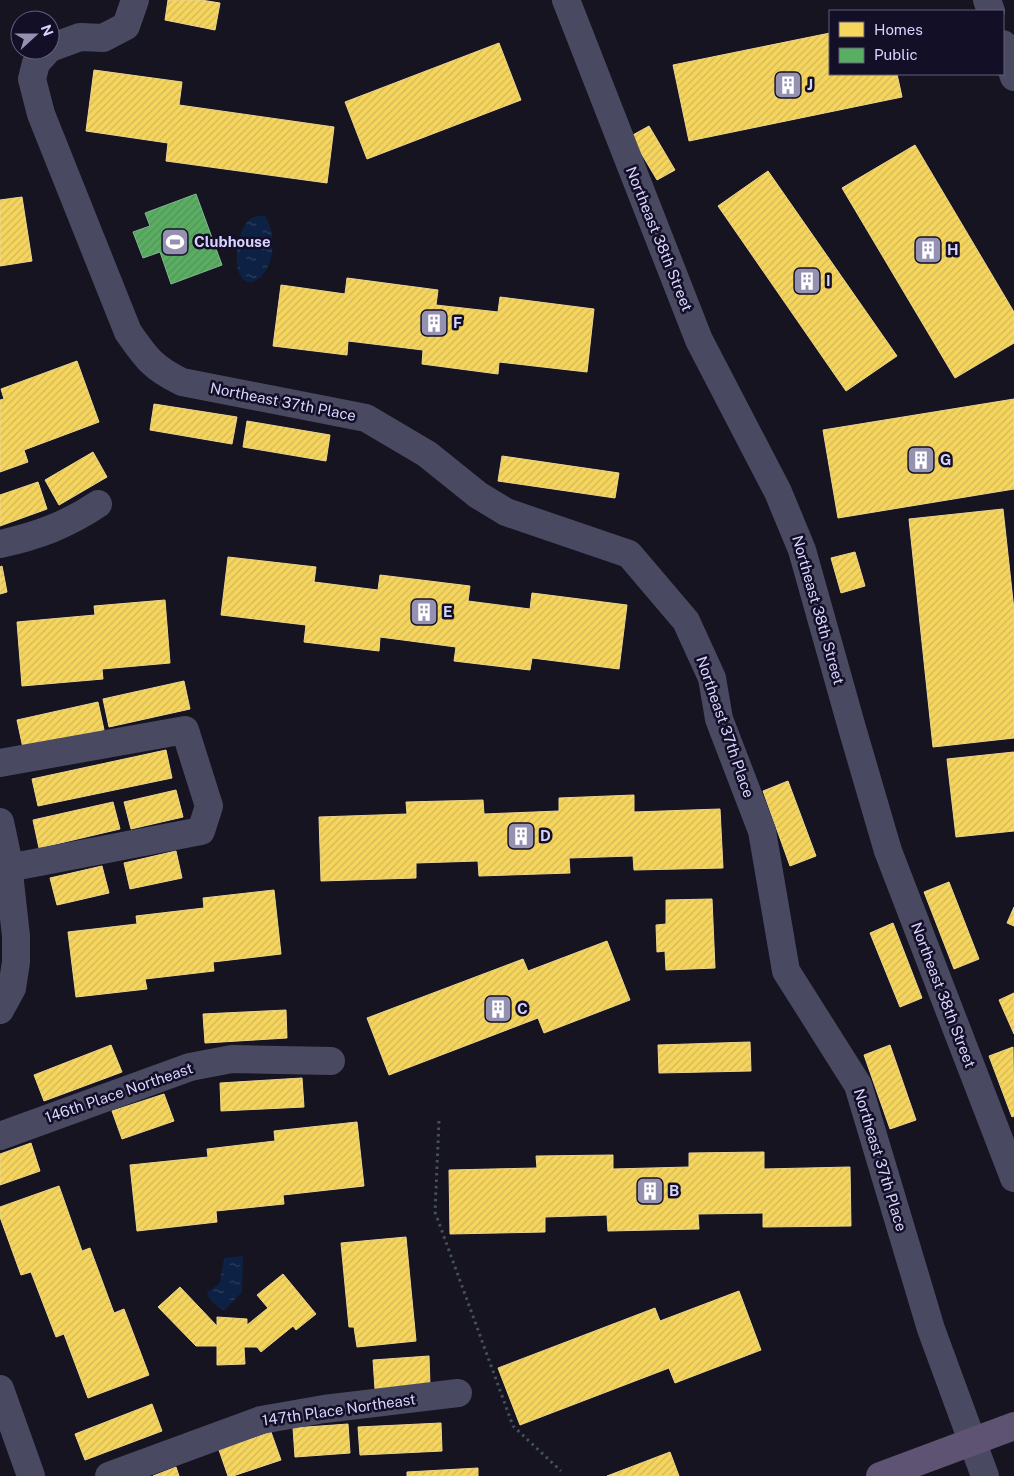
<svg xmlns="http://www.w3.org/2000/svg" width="1014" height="1476" viewBox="0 0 1014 1476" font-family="'Public Sans',sans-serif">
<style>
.water{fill:url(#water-ripples)}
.homes{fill:url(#homes-hatch);stroke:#edd58d}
.public{fill:url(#public-hatch);stroke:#80b990}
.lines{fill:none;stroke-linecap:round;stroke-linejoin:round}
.path{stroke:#44505f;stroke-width:3;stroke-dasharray:2.5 4;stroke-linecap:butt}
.minor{stroke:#4a4962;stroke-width:28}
.major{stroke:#5e5373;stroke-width:28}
.labels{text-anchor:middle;stroke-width:5;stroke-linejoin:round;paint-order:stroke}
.poi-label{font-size:15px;font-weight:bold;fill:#d9d4ff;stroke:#130f26;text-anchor:start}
.street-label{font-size:15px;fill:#d9d4ff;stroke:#130f26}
</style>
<defs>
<pattern id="water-ripples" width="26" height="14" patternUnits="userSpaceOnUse" patternTransform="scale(1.25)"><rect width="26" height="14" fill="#0d2144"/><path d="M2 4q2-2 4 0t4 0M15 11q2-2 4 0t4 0" fill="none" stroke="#304060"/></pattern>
<pattern id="homes-hatch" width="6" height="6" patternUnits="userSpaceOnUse" patternTransform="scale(1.25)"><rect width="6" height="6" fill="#f6d55c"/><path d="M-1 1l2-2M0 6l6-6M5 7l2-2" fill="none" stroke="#d2b759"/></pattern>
<pattern id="public-hatch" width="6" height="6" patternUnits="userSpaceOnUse" patternTransform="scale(1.25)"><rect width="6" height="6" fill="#5aae61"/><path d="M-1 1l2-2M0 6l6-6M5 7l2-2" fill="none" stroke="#54925c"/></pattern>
</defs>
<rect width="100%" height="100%" fill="#161421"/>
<g class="water">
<path d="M 257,216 L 265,216 C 278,236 275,275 250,283 C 248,282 245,281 243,279 C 231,268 238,230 249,220 C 251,218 254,217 257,216 Z"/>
<path d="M 243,1256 L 242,1292 L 225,1310 C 218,1309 208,1299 207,1292 L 220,1283 L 224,1258 Z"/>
</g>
<g class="homes">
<path d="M 168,0 L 201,0 L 220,3 L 215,30 L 165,20 Z"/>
<path d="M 830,33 L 830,74 L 897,74 L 902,97 L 689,141 L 673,65 Z"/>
<path d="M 499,43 L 521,100 L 367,159 L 345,102 Z"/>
<path d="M 94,70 L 182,82 L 179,105 L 334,127 L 327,183 L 166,161 L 168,143 L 86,131 Z"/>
<path d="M 649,126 L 675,170 L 657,180 L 631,136 Z"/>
<path d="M 915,145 L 1014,312 L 1014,343 L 955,378 L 842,188 Z"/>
<path d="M 768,171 L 897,356 L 846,391 L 718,206 Z"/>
<path d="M 22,197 L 32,261 L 0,266 L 0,200 Z"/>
<path d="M 347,278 L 438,290 L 436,305 L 498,312 L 500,297 L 594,309 L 587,372 L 499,362 L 498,374 L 422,364 L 423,350 L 348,341 L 347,355 L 273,346 L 281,285 L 345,294 Z"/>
<path d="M 77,361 L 99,422 L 24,450 L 28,462 L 0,472 L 0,400 L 4,399 L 1,389 Z"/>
<path d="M 1014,399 L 1014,489 L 838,518 L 823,430 Z"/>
<path d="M 154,404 L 237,417 L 232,444 L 150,430 Z"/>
<path d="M 247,421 L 330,435 L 326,461 L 243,447 Z"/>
<path d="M 93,452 L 107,477 L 59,505 L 45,480 Z"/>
<path d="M 502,456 L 619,473 L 615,498 L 498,481 Z"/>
<path d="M 38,482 L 47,509 L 0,526 L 0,495 Z"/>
<path d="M 1003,509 L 1014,610 L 1014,738 L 933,747 L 909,519 Z"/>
<path d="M 855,552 L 865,586 L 841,593 L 831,558 Z"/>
<path d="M 228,557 L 316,567 L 314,582 L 378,590 L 380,575 L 470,586 L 468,601 L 530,609 L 532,593 L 627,605 L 619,669 L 532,658 L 530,670 L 454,661 L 456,647 L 380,637 L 379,651 L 304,642 L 306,625 L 221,615 Z"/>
<path d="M 2,566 L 7,592 L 0,594 L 0,567 Z"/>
<path d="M 165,600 L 170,663 L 102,669 L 103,679 L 22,686 L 17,622 L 95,615 L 94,606 Z"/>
<path d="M 184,681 L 190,709 L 109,727 L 103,699 Z"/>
<path d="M 98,702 L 104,730 L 23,748 L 17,720 Z"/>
<path d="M 166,750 L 172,778 L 38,806 L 32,779 Z"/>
<path d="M 1014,752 L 1014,831 L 956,837 L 947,759 Z"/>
<path d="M 788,781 L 816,856 L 790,866 L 763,791 Z"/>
<path d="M 176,790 L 183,817 L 131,829 L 124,802 Z"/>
<path d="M 634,795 L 634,812 L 720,809 L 723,868 L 634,870 L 633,856 L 569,858 L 570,873 L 479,876 L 478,861 L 416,863 L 416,878 L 321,881 L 319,817 L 407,814 L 406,802 L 483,800 L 484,814 L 559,811 L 559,798 Z"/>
<path d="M 113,802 L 120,829 L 39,848 L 33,820 Z"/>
<path d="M 176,851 L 182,878 L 130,889 L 124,863 Z"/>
<path d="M 102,866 L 109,893 L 57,905 L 50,878 Z"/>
<path d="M 949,882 L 979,959 L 954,969 L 924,892 Z"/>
<path d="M 274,890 L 281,954 L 213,962 L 214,971 L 145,979 L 147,989 L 76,997 L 68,932 L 137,924 L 136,916 L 204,908 L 203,898 Z"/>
<path d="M 712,899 L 715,968 L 666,970 L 665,951 L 657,952 L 656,925 L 666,924 L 666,900 Z"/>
<path d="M 1014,907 L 1014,926 L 1007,923 Z"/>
<path d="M 893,923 L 922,998 L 900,1007 L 870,933 Z"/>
<path d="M 607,941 L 630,1000 L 544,1033 L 538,1018 L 389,1075 L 367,1018 L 523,959 L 528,971 Z"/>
<path d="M 1014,993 L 1014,1034 L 999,1000 Z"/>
<path d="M 286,1010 L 287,1038 L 205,1043 L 203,1014 Z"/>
<path d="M 750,1042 L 751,1071 L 659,1073 L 658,1045 Z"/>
<path d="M 111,1045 L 122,1072 L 44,1101 L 34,1075 Z"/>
<path d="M 890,1045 L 916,1120 L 890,1129 L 864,1055 Z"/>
<path d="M 1013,1047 L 1014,1116 L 1012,1117 L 989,1056 Z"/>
<path d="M 302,1078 L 304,1107 L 221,1111 L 220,1083 Z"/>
<path d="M 164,1094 L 174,1121 L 122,1139 L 112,1111 Z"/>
<path d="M 357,1122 L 364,1186 L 283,1195 L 284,1204 L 216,1211 L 217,1222 L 137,1231 L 130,1165 L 208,1157 L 207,1149 L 275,1141 L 274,1131 Z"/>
<path d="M 31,1143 L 40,1171 L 0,1185 L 0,1154 Z"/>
<path d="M 764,1152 L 764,1169 L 850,1167 L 851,1226 L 763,1227 L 763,1213 L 698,1214 L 699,1229 L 608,1231 L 607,1215 L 545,1217 L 545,1232 L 450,1234 L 449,1170 L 537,1168 L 536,1156 L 613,1155 L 613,1169 L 689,1167 L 689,1153 Z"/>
<path d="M 59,1186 L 82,1251 L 90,1248 L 114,1313 L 124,1309 L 149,1375 L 88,1398 L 64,1334 L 56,1337 L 31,1272 L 21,1275 L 0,1217 L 0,1207 Z"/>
<path d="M 406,1237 L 416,1341 L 357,1347 L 354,1327 L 349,1327 L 341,1243 Z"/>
<path d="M 283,1274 L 316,1314 L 296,1330 L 293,1326 L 261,1352 L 257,1347 L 244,1347 L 245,1364 L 217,1365 L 217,1346 L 196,1346 L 158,1307 L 180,1287 L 217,1326 L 217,1317 L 247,1319 L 247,1325 L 268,1308 L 257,1295 Z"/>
<path d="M 739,1291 L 761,1350 L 675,1383 L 669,1368 L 520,1425 L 498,1368 L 655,1308 L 660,1321 Z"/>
<path d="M 429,1356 L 430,1386 L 375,1389 L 373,1360 Z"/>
<path d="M 152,1404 L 162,1431 L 85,1460 L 75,1434 Z"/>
<path d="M 441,1423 L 442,1451 L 360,1455 L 358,1427 Z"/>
<path d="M 348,1424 L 350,1453 L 295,1457 L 293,1428 Z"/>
<path d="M 271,1432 L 281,1460 L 233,1476 L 228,1476 L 219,1450 Z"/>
<path d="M 670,1452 L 679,1476 L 607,1476 Z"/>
<path d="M 176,1467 L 179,1476 L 153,1476 Z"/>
<path d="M 478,1468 L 478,1476 L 407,1476 L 407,1472 Z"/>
</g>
<path class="public" d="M 196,194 L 222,265 L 171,284 L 160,252 L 143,258 L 133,232 L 150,226 L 145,213 Z"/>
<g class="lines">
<path class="path" d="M 439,1121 L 435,1212 L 513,1426 L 561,1471"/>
<g class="minor">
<path d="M 566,0 L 699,340 L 778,492 L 802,550 L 852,728 L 888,851 L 1014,1178"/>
<path d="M 987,0 L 991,11"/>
<path d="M 1003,44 L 1014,77"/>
<path d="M 50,48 L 80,37 L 103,38 L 126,26 L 135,0"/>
<path d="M 48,50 L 36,63 L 32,79 L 41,114 L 128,332 C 146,358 153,368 182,382 L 366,418 L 427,454 L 478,495 L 506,512 L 629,554 L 686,621 L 712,678 L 719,719 L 762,831 L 786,971 L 858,1085 L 931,1329 L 985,1476"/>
<path d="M 0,544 C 37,536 67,525 98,504"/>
<path d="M 0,763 L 185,730 L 209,806 L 201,831 L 8,868"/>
<path d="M 0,822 L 7,855 L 16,936 L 16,962 L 12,988 L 0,1010"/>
<path d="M 0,1136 L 190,1067 L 232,1059 L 331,1061"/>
<path d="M 0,1389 L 31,1476"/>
<path d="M 109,1476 L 261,1420 L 324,1409 L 458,1393"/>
</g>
<path class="major" d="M 880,1476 L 1014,1426"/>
</g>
<defs>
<g id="building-square" transform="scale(1.4375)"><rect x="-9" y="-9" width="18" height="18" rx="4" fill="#9591b1" stroke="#130f26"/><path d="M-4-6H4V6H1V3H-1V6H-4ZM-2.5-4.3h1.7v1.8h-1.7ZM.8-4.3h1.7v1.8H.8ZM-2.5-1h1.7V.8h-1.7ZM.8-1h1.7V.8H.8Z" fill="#fff"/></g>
<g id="stadium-square" transform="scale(1.4375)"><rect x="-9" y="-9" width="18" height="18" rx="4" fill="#9591b1" stroke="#130f26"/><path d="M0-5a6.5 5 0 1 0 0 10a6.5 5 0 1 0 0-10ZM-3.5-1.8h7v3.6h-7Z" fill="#fff"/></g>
</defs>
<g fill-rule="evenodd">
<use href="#building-square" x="788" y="85"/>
<use href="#stadium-square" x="175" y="242"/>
<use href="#building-square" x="928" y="250"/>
<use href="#building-square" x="807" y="281"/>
<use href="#building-square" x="434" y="323"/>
<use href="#building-square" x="921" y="460"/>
<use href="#building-square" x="424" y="612"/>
<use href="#building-square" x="521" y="836"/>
<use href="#building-square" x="498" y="1009"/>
<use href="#building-square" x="650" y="1191"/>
</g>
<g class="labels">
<g class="poi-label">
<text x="807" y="90">J</text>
<text x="194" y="247">Clubhouse</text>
<text x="947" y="255">H</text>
<text x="826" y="286">I</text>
<text x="453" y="328">F</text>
<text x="940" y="465">G</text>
<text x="443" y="617">E</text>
<text x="540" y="841">D</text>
<text x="517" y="1014">C</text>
<text x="669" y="1196">B</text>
</g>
<g class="street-label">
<text transform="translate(659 239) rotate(68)" y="5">Northeast 38th Street</text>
<text transform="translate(283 402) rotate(11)" y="5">Northeast 37th Place</text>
<text transform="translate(818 610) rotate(74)" y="5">Northeast 38th Street</text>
<text transform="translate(725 727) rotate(71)" y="5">Northeast 37th Place</text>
<text transform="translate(943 995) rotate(69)" y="5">Northeast 38th Street</text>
<text transform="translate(119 1093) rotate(-19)" y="5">146th Place Northeast</text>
<text transform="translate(880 1160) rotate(73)" y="5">Northeast 37th Place</text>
<text transform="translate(339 1410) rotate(-8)" y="5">147th Place Northeast</text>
</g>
</g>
<rect x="829" y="10" width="175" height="65" fill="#130f26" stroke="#625e7d"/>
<rect x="839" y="22" width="25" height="15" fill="#f6d55c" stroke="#625e7d"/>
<text x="874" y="35" font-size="15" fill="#d9d4ff">Homes</text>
<rect x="839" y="48" width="25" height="15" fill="#5aae61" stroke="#625e7d"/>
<text x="874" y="60" font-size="15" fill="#d9d4ff">Public</text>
<g transform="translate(35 35) rotate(69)"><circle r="24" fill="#130f26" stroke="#625e7d"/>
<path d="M0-4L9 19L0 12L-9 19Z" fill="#9591b1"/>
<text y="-8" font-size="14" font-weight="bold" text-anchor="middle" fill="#d9d4ff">N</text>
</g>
</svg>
